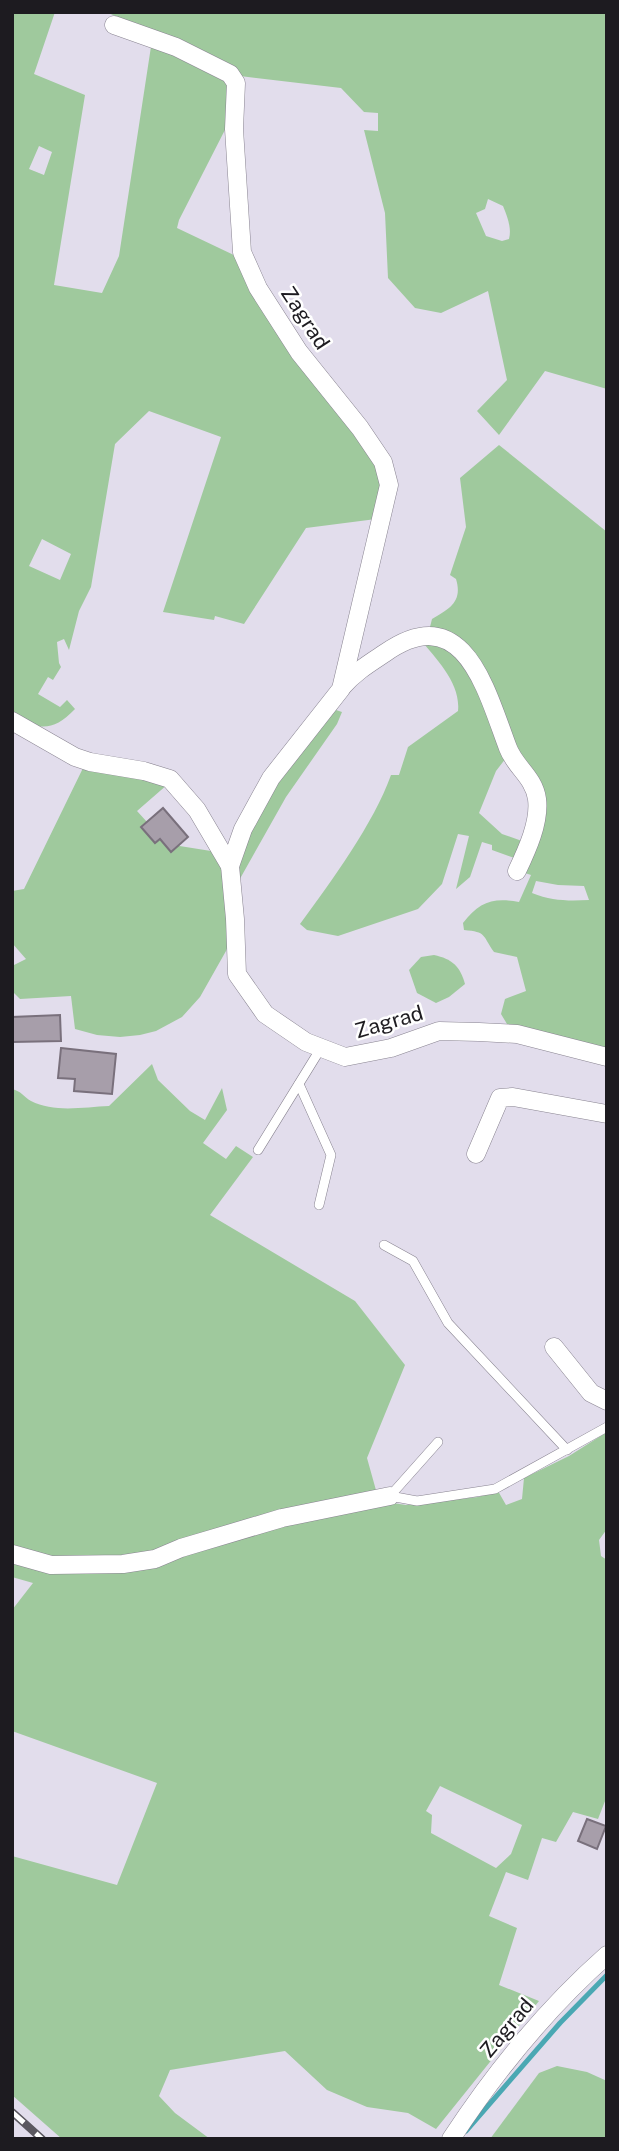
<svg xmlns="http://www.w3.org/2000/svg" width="619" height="2151" viewBox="0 0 619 2151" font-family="'Public Sans',sans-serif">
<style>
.green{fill:#9fc99d;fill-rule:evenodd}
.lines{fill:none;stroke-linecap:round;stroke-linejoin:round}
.stream{stroke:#4aa8b3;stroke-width:5}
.building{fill:#a79eaa;stroke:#79707c;stroke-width:2}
.service-casing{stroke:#898491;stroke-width:10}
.minor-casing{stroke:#898491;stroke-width:19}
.service{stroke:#fff;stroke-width:9}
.minor{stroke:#fff;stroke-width:18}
.rail-casing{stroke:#5b5860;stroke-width:8}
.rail{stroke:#fff;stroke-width:5;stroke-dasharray:16;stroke-linecap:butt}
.labels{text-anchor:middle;stroke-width:5;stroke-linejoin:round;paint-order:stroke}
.street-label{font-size:21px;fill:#1d1b20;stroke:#fff}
</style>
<rect width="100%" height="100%" fill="#e2ddec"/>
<g class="green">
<path d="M 12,12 L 55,12 L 34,74 L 85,95 L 54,285 L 102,293 L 119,256 L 152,40 L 228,77 L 230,120 L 179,220 L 177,228 L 238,257 L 369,445 L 385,481 L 376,519 L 306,528 L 244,624 L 215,616 L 214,620 L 163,612 L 221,437 L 149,411 L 115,444 L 91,587 L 79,611 L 69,650 L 64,639 L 57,642 L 59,663 L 61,667 L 53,680 L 48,677 L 38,694 L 60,707 L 67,700 L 75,709 C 53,732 40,730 12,717 ZM 39,146 L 52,152 L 44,175 L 29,169 ZM 42,539 L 71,554 L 60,580 L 29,566 Z"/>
<path d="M 106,12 L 607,12 L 607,389 L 545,371 L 499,435 L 477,411 L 507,380 L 488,291 L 441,313 L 415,308 L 388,278 L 385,213 L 364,130 L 378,131 L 378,113 L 364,112 L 341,88 L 240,76 L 159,35 ZM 488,199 L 503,206 C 507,216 512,228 509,239 L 502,241 L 486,236 L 476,213 L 485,209 Z"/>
<path d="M 499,445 L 607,532 L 607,1051 L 510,1029 L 501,1014 L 505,999 L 526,991 L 517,957 L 494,952 C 482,935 487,932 464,930 L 463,923 C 479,902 493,897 519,902 L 531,875 L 522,872 L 538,822 L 525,767 L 488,687 L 429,631 L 432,619 C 449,609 463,602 456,579 L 450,575 L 466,527 L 460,478 ZM 536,881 L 558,885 L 584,886 L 589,900 C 568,901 552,901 532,893 Z"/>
<path d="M 420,639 L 463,657 L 506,758 L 496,771 L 479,813 L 502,834 L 522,841 L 517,859 L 492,850 L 492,845 L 482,842 L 470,877 L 456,889 L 469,836 L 458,834 L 442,884 L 418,909 L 338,936 L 307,930 L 300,924 C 331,882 374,823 391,775 L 399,775 L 408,747 L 458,711 C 461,683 436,659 420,639 Z"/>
<path d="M 336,710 L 342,712 L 337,724 L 286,797 L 237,884 L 236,859 L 290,760 Z"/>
<path d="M 84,766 L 168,784 L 137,811 L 167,844 L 211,851 L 226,875 L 232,934 L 226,951 L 200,997 L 182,1017 L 156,1031 L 140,1035 L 120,1037 L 97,1035 L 75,1029 L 71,996 L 20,999 L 12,991 L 12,966 L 26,959 L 12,943 L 12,891 L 24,889 Z"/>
<path d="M 434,955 C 452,959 460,966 465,984 L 449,997 L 436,1003 L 417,993 L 409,970 L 421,957 Z"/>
<path d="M 152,1064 L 158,1080 L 190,1111 L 205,1120 L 222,1088 L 227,1110 L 203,1143 L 226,1159 L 236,1146 L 253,1157 L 210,1215 L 355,1301 L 405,1365 L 367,1458 L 379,1501 L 406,1505 L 478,1497 L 498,1491 L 506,1505 L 522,1499 L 524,1478 L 569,1456 L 607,1432 L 607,1529 L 599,1540 L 601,1556 L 607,1560 L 607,1796 L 598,1819 L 573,1812 L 556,1842 L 542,1838 L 528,1880 L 506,1872 L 489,1916 L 517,1928 L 499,1985 L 539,2001 L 436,2129 L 408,2113 L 367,2107 L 327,2090 L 285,2051 L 170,2070 L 159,2096 L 175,2113 L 210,2139 L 62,2139 L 12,2095 L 12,1856 L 117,1885 L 157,1783 L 12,1731 L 12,1610 L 33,1583 L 12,1577 L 12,1089 C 21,1091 24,1097 31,1101 C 54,1113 84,1107 109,1106 ZM 440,1786 L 522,1825 L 511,1854 L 496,1868 L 431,1833 L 432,1815 L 426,1811 Z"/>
<path d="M 557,2066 L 587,2072 L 607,2081 L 607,2139 L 490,2139 L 539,2073 Z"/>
</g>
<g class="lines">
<path class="stream" d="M 466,2131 L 560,2023 L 607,1975"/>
</g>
<g class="building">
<path d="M 163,808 L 188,837 L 171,852 L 160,839 L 155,843 L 141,827 Z"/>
<path d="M 60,1015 L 61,1041 L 13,1042 L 12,1017 Z"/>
<path d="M 61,1048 L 116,1054 L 112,1094 L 74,1091 L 75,1079 L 58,1078 Z"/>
<path d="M 587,1819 L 606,1826 L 597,1849 L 578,1841 Z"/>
</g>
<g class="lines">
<g class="service-casing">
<g id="service">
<path d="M 299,1084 L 331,1155 L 319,1205"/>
<path d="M 258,1150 L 321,1048"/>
<path d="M 384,1245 L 413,1261 L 448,1323 L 567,1450"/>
<path d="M 390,1496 L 417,1501 L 495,1489 L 607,1427"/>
<path d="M 390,1496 L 438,1442"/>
</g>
</g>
<g class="minor-casing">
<g id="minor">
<path d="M 114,25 L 176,47 L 230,74 L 236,83 L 234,129 L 242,252 L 258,288 L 299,352 L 360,428 L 383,462 L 389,485 L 341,689 L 271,778 L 243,829 L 230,866"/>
<path d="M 343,686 C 355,672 370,663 385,653 C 464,598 486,690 508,748 C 515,767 534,777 537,799 C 540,822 527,850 517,871"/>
<path d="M 12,721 L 75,757 L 90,762 L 144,771 L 170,779 L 197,810 L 230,866 L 235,919 L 237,974 L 265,1014 L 306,1042 L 345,1057 L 391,1048 L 439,1031 L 479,1032 L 517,1034 L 607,1057"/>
<path d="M 476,1154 L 500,1098 L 513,1097 L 607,1114"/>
<path d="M 554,1347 L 591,1393 L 607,1401"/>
<path d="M 12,1554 L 51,1565 L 123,1564 L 155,1559 L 181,1548 L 282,1518 L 390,1496"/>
<path d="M 451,2139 C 495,2072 547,2008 607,1955"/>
</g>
</g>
<use href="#service" class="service"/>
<use href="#minor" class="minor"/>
<g class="rail-casing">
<path id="rail" d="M 12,2112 L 42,2139"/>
</g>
<use href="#rail" class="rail"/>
</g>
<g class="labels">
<g class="street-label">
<text transform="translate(305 318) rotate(57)" y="7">Zagrad</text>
<text transform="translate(389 1022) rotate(-16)" y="7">Zagrad</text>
<text transform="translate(507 2028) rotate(-50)" y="7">Zagrad</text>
</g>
</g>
<rect width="619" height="2151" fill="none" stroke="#1d1b20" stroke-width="28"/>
</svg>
